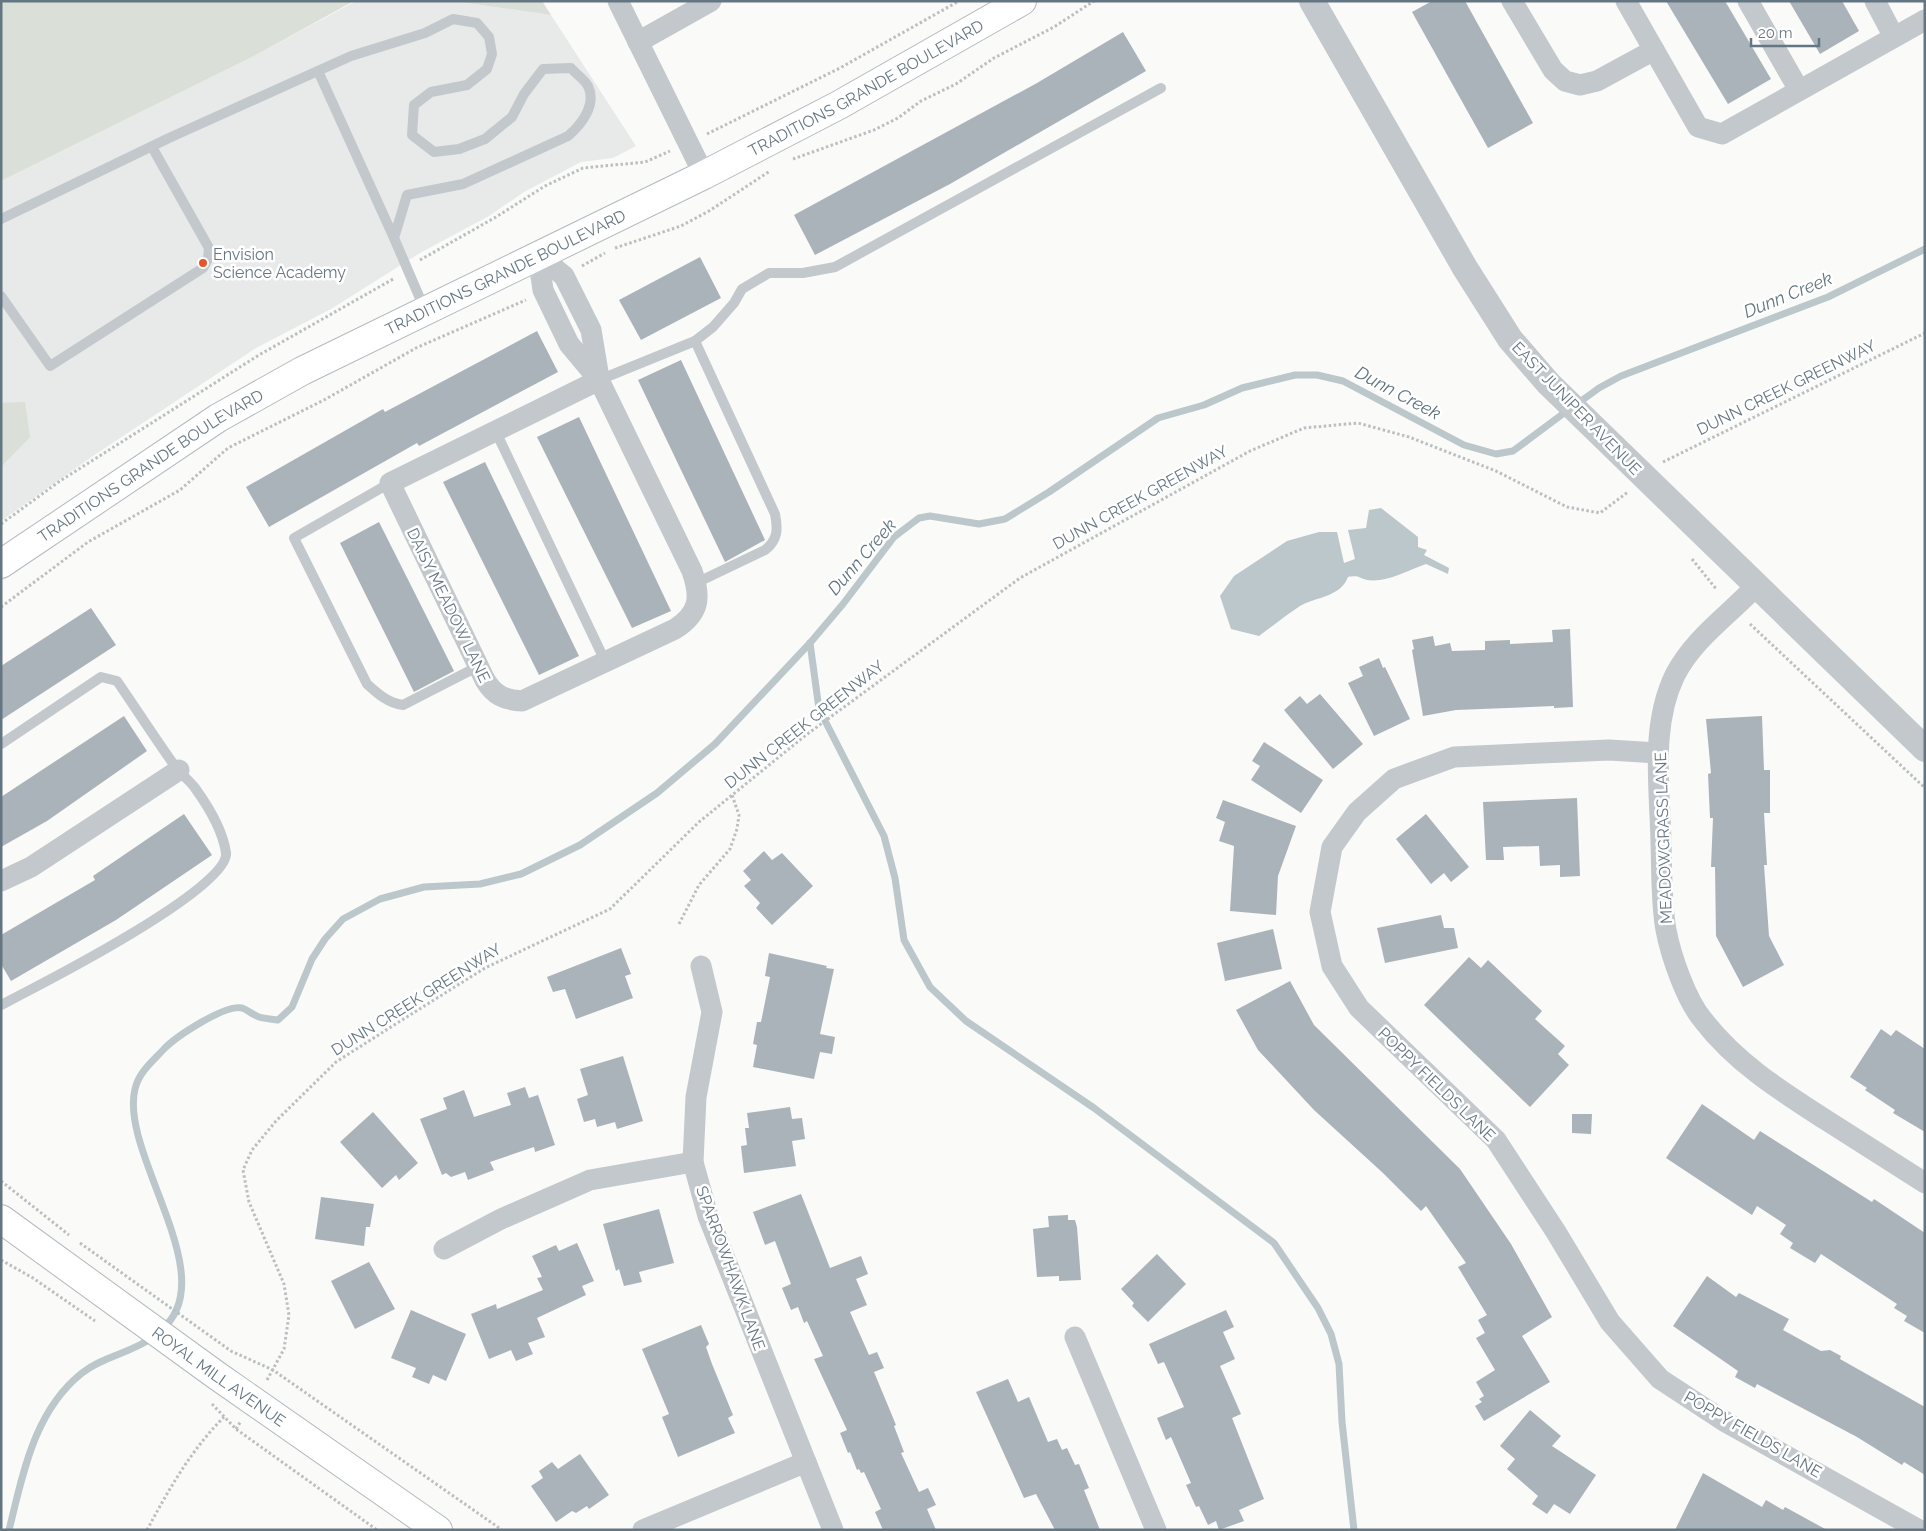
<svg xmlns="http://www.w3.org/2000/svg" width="1926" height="1531" viewBox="0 0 1926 1531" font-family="Raleway,sans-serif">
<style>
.built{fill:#e8e9e9}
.green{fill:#dadfd7}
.water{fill:#bbc7cb}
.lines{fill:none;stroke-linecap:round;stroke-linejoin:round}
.stream{stroke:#bbc7cb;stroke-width:7}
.building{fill:#aab3b9}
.secondary-casing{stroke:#b3babf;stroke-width:30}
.path{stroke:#bbbfc2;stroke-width:3;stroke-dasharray:2.5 2.5;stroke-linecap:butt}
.service{stroke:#c3c8cc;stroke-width:10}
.minor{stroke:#c3c8cc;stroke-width:21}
.tertiary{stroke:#c3c8cc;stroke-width:26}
.secondary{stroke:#fff;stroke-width:28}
.poi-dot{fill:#e4572e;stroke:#fff;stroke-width:2}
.labels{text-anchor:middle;stroke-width:5;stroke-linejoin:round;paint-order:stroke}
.street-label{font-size:16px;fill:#657683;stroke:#fff}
.poi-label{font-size:16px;fill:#657683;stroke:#fff;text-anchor:start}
.water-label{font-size:18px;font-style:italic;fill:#60757c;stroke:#fff}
</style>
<rect width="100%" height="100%" fill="#fafaf8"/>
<path class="built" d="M 356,1 L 453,1 L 551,15 L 636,146 L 613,158 L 581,162 L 524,192 L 489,216 L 420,253 L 331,309 L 256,348 L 96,454 L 1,521 L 1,181 L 254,56 Z"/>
<g class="green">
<path d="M 1,1 L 354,1 L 254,56 L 1,181 Z"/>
<path d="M 453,1 L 542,1 L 551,15 Z"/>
<path d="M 25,402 L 30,437 L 1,467 L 1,403 Z"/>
</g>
<path class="water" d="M 1381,508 L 1418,537 L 1418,547 L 1427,550 L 1424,555 L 1449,568 L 1448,574 L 1426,564 C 1409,570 1386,583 1367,580 C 1358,578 1360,575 1348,577 C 1341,597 1315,597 1300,606 C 1286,615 1273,626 1259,636 L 1231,629 L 1220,596 L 1234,576 L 1287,541 L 1319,532 L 1337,532 L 1344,563 L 1355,559 L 1348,530 L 1366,528 L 1369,510 Z"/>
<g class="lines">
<g class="stream">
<path d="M 1577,404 L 1599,388 L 1621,376 L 1828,297 L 1925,249"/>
<path d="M 810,643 L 819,709 L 884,836 L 895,878 L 904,940 L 930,987 L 966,1021 L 1094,1108 L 1274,1243 L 1318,1308 L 1331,1334 L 1339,1364 L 1342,1422 L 1354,1530"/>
<path d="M 161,1330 C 225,1278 119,1154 135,1089 C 139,1072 152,1062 163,1050 C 175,1037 225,1004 242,1008 C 248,1010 253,1015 259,1017 C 265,1019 272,1019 278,1020 L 292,1007 L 312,959 L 325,939 L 343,919 L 380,899 L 424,887 L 480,884 L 521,874 L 580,845 L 657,793 L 715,744 L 810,643 L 843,604 L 894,537 L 919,518 L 930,516 L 979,524 L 1005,519 L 1049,492 L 1158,418 L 1204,405 L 1242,388 L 1295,375 L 1317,375 L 1343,381 L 1464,445 L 1496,454 L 1513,451 L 1568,410"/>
<path d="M 9,1530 C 23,1474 34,1411 82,1373 C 103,1356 132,1353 153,1337"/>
</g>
</g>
<g class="building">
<path d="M 1432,1 L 1465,1 L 1533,123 L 1488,148 L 1412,12 Z"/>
<path d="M 1666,1 L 1725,1 L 1771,79 L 1728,104 Z"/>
<path d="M 1789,1 L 1842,1 L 1859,31 L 1820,54 Z"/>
<path d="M 1123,32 L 1146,71 L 950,184 L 815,255 L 794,215 L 1037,83 Z"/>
<path d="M 700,257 L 721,298 L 641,340 L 619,300 Z"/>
<path d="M 537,331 L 558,372 L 419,446 L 417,443 L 269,527 L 246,487 L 383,409 L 385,412 Z"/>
<path d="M 681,360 L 765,540 L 725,562 L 638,380 Z"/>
<path d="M 579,417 L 671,611 L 632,628 L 537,437 Z"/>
<path d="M 485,462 L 579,656 L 539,675 L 443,482 Z"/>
<path d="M 379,522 L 454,671 L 414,692 L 340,543 Z"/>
<path d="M 91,608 L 116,645 L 1,720 L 1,666 Z"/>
<path d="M 1570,629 L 1573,707 L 1554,708 L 1554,706 L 1456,710 L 1423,716 L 1412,650 L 1414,649 L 1412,640 L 1433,636 L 1435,646 L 1450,643 L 1452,651 L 1485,650 L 1485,641 L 1510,640 L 1510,644 L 1553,642 L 1552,630 Z"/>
<path d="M 1379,658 L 1383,668 L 1385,667 L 1410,719 L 1374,736 L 1348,683 L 1363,676 L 1359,667 Z"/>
<path d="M 1320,694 L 1363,744 L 1333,769 L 1284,710 L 1300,696 L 1307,704 Z"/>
<path d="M 124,716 L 147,751 L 47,821 L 1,847 L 1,797 Z"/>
<path d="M 1762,716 L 1764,770 L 1770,770 L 1770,813 L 1764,813 L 1767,865 L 1764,865 L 1769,936 L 1784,965 L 1743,987 L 1716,936 L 1715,867 L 1711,867 L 1713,818 L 1710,818 L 1708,774 L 1711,773 L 1706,719 Z"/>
<path d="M 1264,742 L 1323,780 L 1301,813 L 1251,780 L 1260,766 L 1252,761 Z"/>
<path d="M 1577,798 L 1580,876 L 1560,877 L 1560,865 L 1540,866 L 1539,846 L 1503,847 L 1504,860 L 1486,860 L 1483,802 Z"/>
<path d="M 1223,800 L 1296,826 L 1278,876 L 1276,915 L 1230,911 L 1234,846 L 1219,841 L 1225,822 L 1216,818 Z"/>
<path d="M 184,814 L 212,855 L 116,920 L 11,981 L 1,964 L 1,935 L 95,880 L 93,876 Z"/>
<path d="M 1426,814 L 1469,867 L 1451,882 L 1444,873 L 1431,884 L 1396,839 Z"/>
<path d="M 764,851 L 772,860 L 782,853 L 813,886 L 772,925 L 756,908 L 760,903 L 744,886 L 751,880 L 743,871 Z"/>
<path d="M 1441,915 L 1444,928 L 1454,928 L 1458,948 L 1385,963 L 1377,928 Z"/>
<path d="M 1273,929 L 1282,969 L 1225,981 L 1217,943 Z"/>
<path d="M 621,948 L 631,974 L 625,976 L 633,998 L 576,1019 L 565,989 L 553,992 L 547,977 Z"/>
<path d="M 769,953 L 827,966 L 826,968 L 834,969 L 820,1034 L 835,1037 L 832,1054 L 820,1052 L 814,1079 L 753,1067 L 757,1045 L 753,1044 L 757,1022 L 761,1022 L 770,977 L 765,976 Z"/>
<path d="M 1469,957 L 1481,968 L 1488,960 L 1542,1011 L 1535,1019 L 1565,1046 L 1558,1054 L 1569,1065 L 1530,1107 L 1424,1005 Z"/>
<path d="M 1290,981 L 1314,1025 L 1460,1169 L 1511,1244 L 1552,1317 L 1522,1336 L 1550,1382 L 1484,1421 L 1475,1406 L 1482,1402 L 1479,1399 L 1484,1396 L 1476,1382 L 1495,1370 L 1476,1338 L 1485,1333 L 1478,1320 L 1487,1315 L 1458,1267 L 1466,1263 L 1426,1206 L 1421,1211 L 1383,1173 L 1314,1110 L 1258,1050 L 1236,1010 Z"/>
<path d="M 1881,1029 L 1891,1036 L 1896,1030 L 1925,1049 L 1925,1132 L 1893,1113 L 1895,1110 L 1865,1090 L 1867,1088 L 1850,1077 Z"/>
<path d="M 623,1056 L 643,1121 L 617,1129 L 615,1122 L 597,1127 L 595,1119 L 584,1122 L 577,1099 L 588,1095 L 580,1069 Z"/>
<path d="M 525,1087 L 529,1098 L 538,1095 L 555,1145 L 535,1152 L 534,1147 L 490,1162 L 494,1170 L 468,1180 L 465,1172 L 451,1177 L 446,1173 L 442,1175 L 420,1119 L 447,1109 L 443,1098 L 464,1090 L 474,1117 L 511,1105 L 507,1093 Z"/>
<path d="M 1702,1104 L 1754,1140 L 1760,1131 L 1872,1202 L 1874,1199 L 1925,1233 L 1925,1333 L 1904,1321 L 1907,1316 L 1894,1308 L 1897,1304 L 1821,1254 L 1815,1263 L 1790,1248 L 1793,1243 L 1780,1234 L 1786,1225 L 1757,1206 L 1752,1215 L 1666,1158 Z"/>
<path d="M 790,1107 L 792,1119 L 802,1118 L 805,1139 L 792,1141 L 796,1166 L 744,1173 L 741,1146 L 747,1145 L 745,1128 L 749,1128 L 747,1113 Z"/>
<path d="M 373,1112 L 418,1163 L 399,1180 L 396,1175 L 382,1188 L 340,1142 Z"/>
<path d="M 1572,1114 L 1592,1114 L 1591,1134 L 1572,1133 Z"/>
<path d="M 801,1194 L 830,1268 L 861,1256 L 868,1274 L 856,1279 L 867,1305 L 850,1312 L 869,1355 L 877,1352 L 884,1368 L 874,1372 L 896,1425 L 894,1426 L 904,1452 L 901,1453 L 919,1492 L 928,1488 L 936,1505 L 927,1509 L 936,1530 L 883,1530 L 875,1512 L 881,1509 L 864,1472 L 861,1473 L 859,1469 L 857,1470 L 850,1452 L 848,1453 L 840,1433 L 847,1430 L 814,1359 L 823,1356 L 807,1321 L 804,1323 L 798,1307 L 791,1310 L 782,1288 L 791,1284 L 775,1241 L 765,1245 L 753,1212 Z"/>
<path d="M 321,1197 L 374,1204 L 370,1227 L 366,1227 L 364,1246 L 315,1239 Z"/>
<path d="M 659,1209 L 674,1263 L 639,1272 L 642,1282 L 624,1286 L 619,1269 L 616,1271 L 603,1224 Z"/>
<path d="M 1068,1215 L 1068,1220 L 1075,1220 L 1077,1227 L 1081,1280 L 1059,1281 L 1059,1276 L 1037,1277 L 1033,1229 L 1049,1227 L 1048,1216 Z"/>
<path d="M 577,1243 L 594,1281 L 582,1286 L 586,1295 L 537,1318 L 545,1337 L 528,1343 L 533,1354 L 516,1361 L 511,1350 L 489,1359 L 471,1314 L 496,1304 L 497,1309 L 543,1290 L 537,1278 L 542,1277 L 532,1256 L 556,1245 L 559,1251 Z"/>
<path d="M 1157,1254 L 1186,1284 L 1148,1322 L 1132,1306 L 1134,1303 L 1121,1289 Z"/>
<path d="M 369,1262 L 395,1309 L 355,1329 L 331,1281 Z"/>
<path d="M 1707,1276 L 1736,1297 L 1739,1293 L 1789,1319 L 1783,1330 L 1821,1351 L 1830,1350 L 1841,1356 L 1840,1359 L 1925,1407 L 1925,1475 L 1904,1462 L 1902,1465 L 1857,1437 L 1757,1384 L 1755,1388 L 1735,1377 L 1738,1371 L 1673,1326 Z"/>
<path d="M 411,1310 L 466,1334 L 446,1381 L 433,1375 L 429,1384 L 412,1377 L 416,1368 L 391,1358 Z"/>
<path d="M 1226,1310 L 1234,1327 L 1223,1332 L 1235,1359 L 1220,1366 L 1241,1414 L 1232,1418 L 1264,1499 L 1239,1510 L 1244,1521 L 1219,1530 L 1216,1521 L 1208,1525 L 1199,1506 L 1196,1507 L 1186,1485 L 1191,1483 L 1171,1437 L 1166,1440 L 1157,1418 L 1184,1407 L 1164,1362 L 1158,1364 L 1149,1344 Z"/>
<path d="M 701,1325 L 709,1344 L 706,1347 L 712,1364 L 733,1415 L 728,1418 L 735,1433 L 678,1457 L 662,1417 L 669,1414 L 642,1349 Z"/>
<path d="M 1008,1379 L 1018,1402 L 1029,1397 L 1048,1442 L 1057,1439 L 1062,1450 L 1067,1448 L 1075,1465 L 1079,1464 L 1089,1488 L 1084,1490 L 1100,1530 L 1055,1530 L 1036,1494 L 1024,1498 L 976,1392 Z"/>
<path d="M 1530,1410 L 1561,1436 L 1552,1446 L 1596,1475 L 1570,1514 L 1554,1504 L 1547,1514 L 1532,1504 L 1538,1496 L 1507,1469 L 1515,1459 L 1500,1446 Z"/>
<path d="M 580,1454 L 609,1495 L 589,1509 L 587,1506 L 576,1513 L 572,1511 L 556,1522 L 531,1486 L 543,1478 L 539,1471 L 552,1462 L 558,1469 Z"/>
<path d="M 1703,1473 L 1762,1507 L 1766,1500 L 1783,1510 L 1785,1507 L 1827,1530 L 1675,1530 Z"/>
</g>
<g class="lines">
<g class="secondary-casing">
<g id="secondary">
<path id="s1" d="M 1,564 L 218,418 L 302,371 L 704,175 L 839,105 L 1022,1"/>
<path id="s2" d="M 1,1219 L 216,1375 L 438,1530"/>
</g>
</g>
<g class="path">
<path d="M 707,134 L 840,68 L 959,1"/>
<path d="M 793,159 L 874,130 L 898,118 L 921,101 L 956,84 L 994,58 L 1054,27 L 1094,1"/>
<path d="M 615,248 L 681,226 L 709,211 L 770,171"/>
<path d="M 420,260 L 496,217 L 545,186 L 583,168 L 645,162 L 670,151"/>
<path d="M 582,266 L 605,253"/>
<path d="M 1663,462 L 1925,333"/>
<path d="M 1,524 L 60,481 L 259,355 L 395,278"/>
<path d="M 1692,559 L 1717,590"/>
<path d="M 1,607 L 88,542 L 180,490 L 228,448 L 324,400 L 416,348 L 526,300"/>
<path d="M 1750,624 L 1925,788"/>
<path d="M 679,924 L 699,885 L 730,849 L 737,829 L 739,815 L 732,795"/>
<path d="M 1,1181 L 69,1235"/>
<path d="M 80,1243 L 231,1351 L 273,1370 L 502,1530"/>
<path d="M 1,1260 L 33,1278 L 95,1321"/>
<path d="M 267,1380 L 284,1349 L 289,1315 L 284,1284 L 249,1202 L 243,1170 L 252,1150 L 276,1121 L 336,1062 L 402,1020 L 485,968 L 610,909 L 699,822 L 806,735 L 1020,578 L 1250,451 L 1304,428 L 1358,423 L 1409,437 L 1496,471 L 1567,507 L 1600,513 L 1628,492"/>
<path d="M 212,1404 L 236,1429 L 377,1530"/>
<path d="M 236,1429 L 241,1421"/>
<path d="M 147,1530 C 169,1489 191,1450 224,1417"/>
</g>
<g class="service">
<path d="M 318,71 L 394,238"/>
<path d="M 1,219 L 169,138 L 351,56 L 425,33 L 453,19 L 477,23 L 489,37 L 492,54 L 487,69 L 467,85 L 431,92 L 414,105 L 412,135 L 434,152 L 459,149 L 485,139 L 512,117 L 524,94 L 543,69 L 571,68 C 575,73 585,80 588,86 C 597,105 581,125 568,136 L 463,184 L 407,195 L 394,238 L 425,310"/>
<path d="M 1,296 L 50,366 L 203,268 L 208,259 L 209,248 L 152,147"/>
<path d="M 695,341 L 775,514 C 778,529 778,540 765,550 L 696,583"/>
<path d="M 599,380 L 695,341 L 713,327 L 734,303 L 742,289 L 769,273 L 803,273 L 835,267 L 1161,88"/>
<path d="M 496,432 L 605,661"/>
<path d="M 390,483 L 294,538 L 367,684 C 378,694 388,703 403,705 L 479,666"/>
<path d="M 1,744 L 101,677 L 117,681 C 137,710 156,740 177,769 C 183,776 190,781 195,788 C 208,806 223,831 226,853 C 230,889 36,987 1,1005"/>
</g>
<g class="minor">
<path d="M 618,1 L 704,175"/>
<path d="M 1512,1 L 1553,70 L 1565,81 L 1580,85 L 1597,81 L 1654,50"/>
<path d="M 1626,1 L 1698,127 L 1722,134 L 1925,20"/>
<path d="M 1748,1 L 1799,90"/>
<path d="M 1875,1 L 1894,37"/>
<path d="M 638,42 L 711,1"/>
<path d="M 538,255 L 543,290 L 569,344 L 599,380 L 692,571 C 701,597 700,613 675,629 L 522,701 C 504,700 494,695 485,680 L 390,483 L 599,380"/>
<path d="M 538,255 L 564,276 L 591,330 L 599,378"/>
<path d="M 1756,586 C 1729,615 1694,638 1675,675 C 1650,726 1660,787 1661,843 C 1662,871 1661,902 1666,930 C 1671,956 1686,1000 1703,1020 C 1736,1063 1781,1091 1826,1120 C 1859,1141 1892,1162 1925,1183"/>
<path d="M 1658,753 L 1609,750 L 1454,757 L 1394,779 L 1357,812 L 1332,847 L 1320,912 L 1332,966 L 1359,1008 L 1496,1140 L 1556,1232 L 1610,1322 L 1660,1379 L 1724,1421 L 1919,1530"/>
<path d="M 1,881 L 31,867 L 179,770"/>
<path d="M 701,966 L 712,1012 L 696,1097 L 693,1162 L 708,1216 L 833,1530"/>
<path d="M 444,1249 L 501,1219 L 590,1180 L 693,1162"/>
<path d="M 1075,1337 L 1156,1530"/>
<path d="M 643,1530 L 806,1462"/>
</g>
<path class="tertiary" d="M 1312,1 L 1465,268 L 1510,339 L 1548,383 L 1925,749"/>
<use href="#secondary" class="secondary"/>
</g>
<circle class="poi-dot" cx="203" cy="263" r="5"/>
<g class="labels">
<g class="street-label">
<text dy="6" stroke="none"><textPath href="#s1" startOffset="989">TRADITIONS GRANDE BOULEVARD</textPath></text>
<text dy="6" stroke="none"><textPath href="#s1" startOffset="584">TRADITIONS GRANDE BOULEVARD</textPath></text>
<text transform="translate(1786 387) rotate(-26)" y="6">DUNN CREEK GREENWAY</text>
<text transform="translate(1577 408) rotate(46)" y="6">EAST JUNIPER AVENUE</text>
<text dy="6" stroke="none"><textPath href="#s1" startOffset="179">TRADITIONS GRANDE BOULEVARD</textPath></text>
<text transform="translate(1140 497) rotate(-29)" y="6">DUNN CREEK GREENWAY</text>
<text transform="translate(449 605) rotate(64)" y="6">DAISY MEADOW LANE</text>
<text transform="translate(804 724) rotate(-38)" y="6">DUNN CREEK GREENWAY</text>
<text transform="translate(1663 838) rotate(-92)" y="6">MEADOWGRASS LANE</text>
<text transform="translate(416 999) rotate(-32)" y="6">DUNN CREEK GREENWAY</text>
<text transform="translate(1437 1084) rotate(44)" y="6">POPPY FIELDS LANE</text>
<text transform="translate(731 1268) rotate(70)" y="6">SPARROWHAWK LANE</text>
<text dy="6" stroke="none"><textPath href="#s2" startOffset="269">ROYAL MILL AVENUE</textPath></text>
<text transform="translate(1753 1434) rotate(30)" y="6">POPPY FIELDS LANE</text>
</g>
<g class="poi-label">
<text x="213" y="260">Envision<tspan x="213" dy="18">Science Academy</tspan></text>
</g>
<g class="water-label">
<text transform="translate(1788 295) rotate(-22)" y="6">Dunn Creek</text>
<text transform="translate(1398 393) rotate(28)" y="6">Dunn Creek</text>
<text transform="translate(862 557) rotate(-49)" y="6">Dunn Creek</text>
</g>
</g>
<rect width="1926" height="1531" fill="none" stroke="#657683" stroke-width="5"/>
<path d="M1751 38v8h68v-8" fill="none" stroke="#657683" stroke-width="2.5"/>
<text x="1758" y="38" font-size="15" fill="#657683" stroke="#ffffff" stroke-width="4" paint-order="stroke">20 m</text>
</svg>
